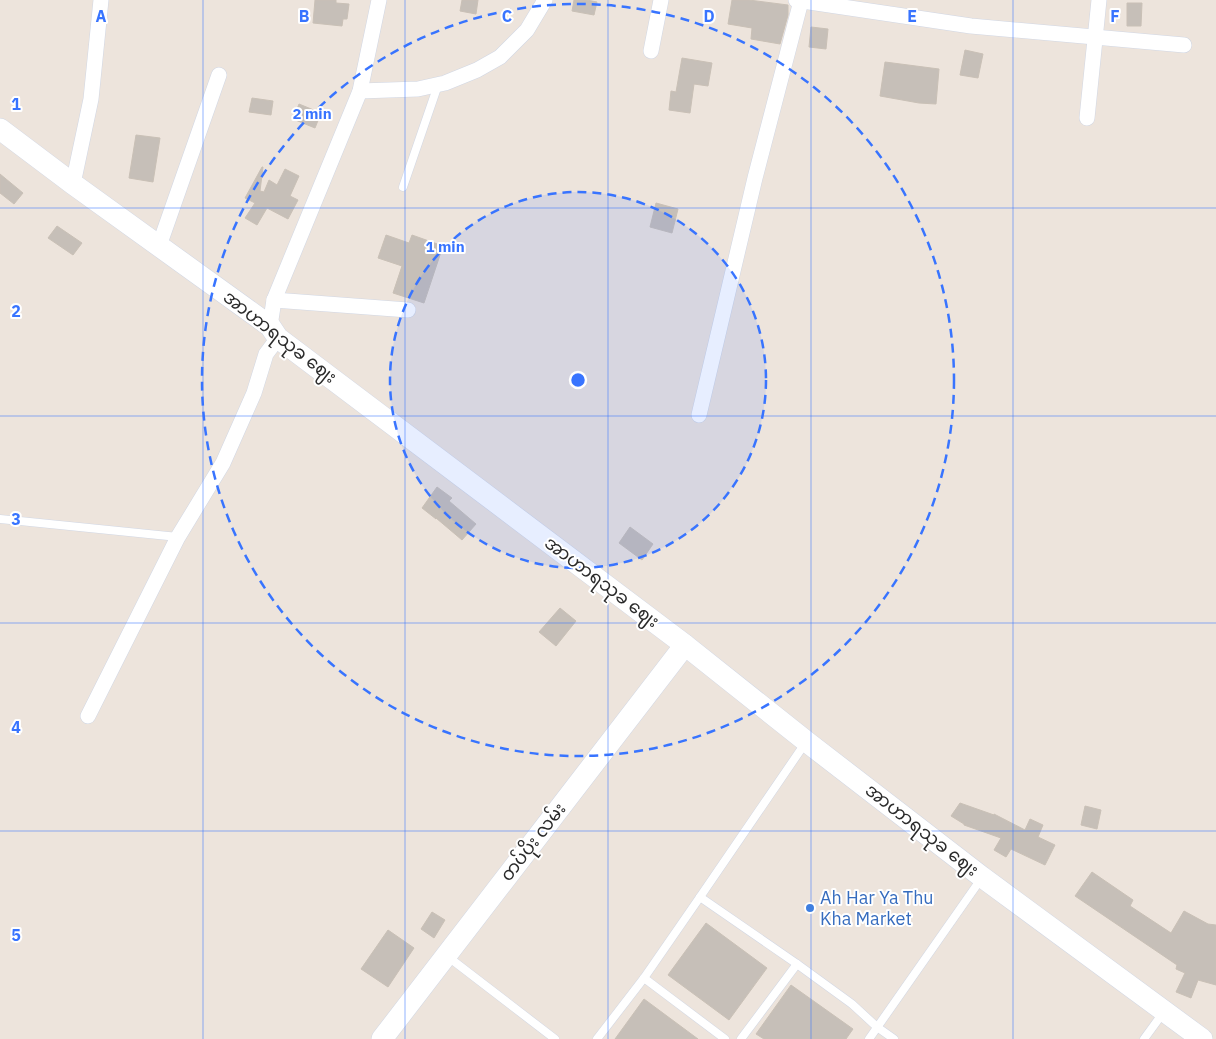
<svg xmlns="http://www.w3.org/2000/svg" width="1216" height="1039" viewBox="0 0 1216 1039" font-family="'IBM Plex Sans','Noto Sans Myanmar',sans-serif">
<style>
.building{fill:#c6bfb8;stroke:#c9c0b6}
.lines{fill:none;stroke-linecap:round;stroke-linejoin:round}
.lane-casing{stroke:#d1d7e4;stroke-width:9}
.street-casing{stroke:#d1d7e4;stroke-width:16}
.secondary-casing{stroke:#d1d7e4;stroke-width:22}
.lane{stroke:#fff;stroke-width:8}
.street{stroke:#fff;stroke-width:15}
.secondary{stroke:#fff;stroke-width:21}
.grid{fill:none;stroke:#3874ff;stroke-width:1;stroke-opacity:0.55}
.ring{fill:none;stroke:#3874ff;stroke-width:2.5;stroke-dasharray:9 6}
.shop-dot{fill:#3f7fe0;stroke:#fff;stroke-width:2}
.labels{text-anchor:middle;stroke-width:4;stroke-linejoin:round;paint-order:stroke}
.street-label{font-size:18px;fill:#2b2b2b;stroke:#fff}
.shop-label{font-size:18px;fill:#366cbe;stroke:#fff;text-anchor:start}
.grid-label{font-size:16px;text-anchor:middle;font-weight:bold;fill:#3874ff;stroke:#fff;stroke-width:4;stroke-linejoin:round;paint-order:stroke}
.centre{fill:#3874ff;stroke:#fff;stroke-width:2.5}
.ring-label{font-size:15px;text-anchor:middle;font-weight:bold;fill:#3874ff;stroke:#fff;stroke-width:4;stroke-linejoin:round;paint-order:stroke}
</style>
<rect width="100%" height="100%" fill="#ede4dc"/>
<g class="building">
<path d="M 315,0 L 336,0 L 336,3 L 349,4 L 347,19 L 343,19 L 342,26 L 313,23 Z"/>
<path d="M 462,0 L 478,0 L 476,14 L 460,11 Z"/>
<path d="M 574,0 L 587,0 L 597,2 L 594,15 L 572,11 Z"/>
<path d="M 732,0 L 749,0 L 788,5 L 788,15 L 780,44 L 751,39 L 752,28 L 728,24 Z"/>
<path d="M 1127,3 L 1142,3 L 1141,26 L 1127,26 Z"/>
<path d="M 811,27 L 828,29 L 826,49 L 809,47 Z"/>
<path d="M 965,50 L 983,54 L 978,78 L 960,75 Z"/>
<path d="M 682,58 L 712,63 L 708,86 L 694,84 L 690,113 L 669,110 L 671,91 L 676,92 Z"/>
<path d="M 885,62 L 939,69 L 936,104 L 919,103 L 880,96 Z"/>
<path d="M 252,98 L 273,101 L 271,115 L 249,112 Z"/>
<path d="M 299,104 L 321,113 L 315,128 L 293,119 Z"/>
<path d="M 136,135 L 160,138 L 153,182 L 129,178 Z"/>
<path d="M 262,167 L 263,167 L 260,191 L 264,192 L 269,180 L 277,185 L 285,169 L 299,176 L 290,196 L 298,200 L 288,219 L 267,208 L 257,225 L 245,218 L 255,203 L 245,198 Z"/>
<path d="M 0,174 L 23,193 L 14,204 L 0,193 Z"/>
<path d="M 656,203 L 678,209 L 672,233 L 650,227 Z"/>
<path d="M 57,226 L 82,243 L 73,255 L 48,238 Z"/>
<path d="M 386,235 L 409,243 L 412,235 L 443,246 L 424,303 L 393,293 L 402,266 L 378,258 Z"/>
<path d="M 437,487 L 452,498 L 449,501 L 476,524 L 462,540 L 436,518 L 436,519 L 422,508 Z"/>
<path d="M 630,527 L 653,544 L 642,560 L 619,543 Z"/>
<path d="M 560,608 L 576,621 L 556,646 L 539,632 Z"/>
<path d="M 960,803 L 994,815 L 994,814 L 1025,830 L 1030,819 L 1043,825 L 1038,837 L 1055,845 L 1045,865 L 1011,849 L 1006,857 L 994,850 L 1001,838 L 964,825 L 964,824 L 951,816 Z"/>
<path d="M 1085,806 L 1101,810 L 1097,829 L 1081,825 Z"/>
<path d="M 1092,872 L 1133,900 L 1130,906 L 1171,933 L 1184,911 L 1208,924 L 1216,925 L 1216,985 L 1198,980 L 1191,998 L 1176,992 L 1185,973 L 1176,969 L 1177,965 L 1075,896 Z"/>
<path d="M 432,912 L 445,920 L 434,938 L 421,929 Z"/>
<path d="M 706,923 L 767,968 L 729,1020 L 668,975 Z"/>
<path d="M 388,930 L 414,948 L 388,987 L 361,969 Z"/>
<path d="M 791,985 L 853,1029 L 846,1039 L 764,1039 L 756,1034 Z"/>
<path d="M 644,999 L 698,1039 L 615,1039 Z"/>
</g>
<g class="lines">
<g class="lane-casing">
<g id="lane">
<path d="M 403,187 L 438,85"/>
<path d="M 0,519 L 178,537"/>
<path d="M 806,742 L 700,897 L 797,964 L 852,1004 L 877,1027 L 894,1039"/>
<path d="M 447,956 L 555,1039"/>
<path d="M 644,978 L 725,1039"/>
<path d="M 597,1039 L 644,978 L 700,897"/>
<path d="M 741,1039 L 797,964"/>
<path d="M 869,1039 L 981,879"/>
<path d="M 1144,1039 L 1163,1013"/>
</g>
</g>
<g class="street-casing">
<g id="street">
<path d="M 796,0 L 971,26 L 1184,45"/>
<path d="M 651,51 L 661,0"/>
<path d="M 360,91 L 418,89 L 445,83 L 477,70 L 500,57 L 527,30 L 545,0"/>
<path d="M 1087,118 L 1099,0"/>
<path d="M 73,184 L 91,99 L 101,0"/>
<path d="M 159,246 L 219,75"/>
<path d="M 274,300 L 408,310"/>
<path d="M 270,326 L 274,300 L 360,91 L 379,0"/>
<path d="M 699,415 L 755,178 L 801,1"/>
<path d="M 88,716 L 178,537 L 223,463 L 254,393 L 266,354 L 278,338"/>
</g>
</g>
<g class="secondary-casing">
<g id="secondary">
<path d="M 0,129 L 73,184 L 270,326 L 278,338 L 685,645 L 807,742 L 982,877 L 1202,1039"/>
<path d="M 382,1039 L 685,645"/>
</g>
</g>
<use href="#lane" class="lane"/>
<use href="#street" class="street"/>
<use href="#secondary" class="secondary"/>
</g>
<path class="grid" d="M 203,0 L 203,1039M 405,0 L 405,1039M 608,0 L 608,1039M 811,0 L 811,1039M 1013,0 L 1013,1039M 0,208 L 1216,208M 0,416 L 1216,416M 0,623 L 1216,623M 0,831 L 1216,831"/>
<circle cx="578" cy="380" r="188" fill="#3874ff" fill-opacity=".12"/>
<g class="ring">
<circle cx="578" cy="380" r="188"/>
<circle cx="578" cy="380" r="376"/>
</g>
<circle class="shop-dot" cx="810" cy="908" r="5"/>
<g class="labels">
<g class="street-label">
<text transform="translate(280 337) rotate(38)" y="6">အာဟာရသုခ ဈေး</text>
<text transform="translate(602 582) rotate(37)" y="6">အာဟာရသုခ ဈေး</text>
<text transform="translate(922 830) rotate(38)" y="6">အာဟာရသုခ ဈေး</text>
<text transform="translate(533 842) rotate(-52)" y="6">တပ်ပိုး လမ်း</text>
</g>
<g class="shop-label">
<text x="820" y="904">Ah Har Ya Thu<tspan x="820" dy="21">Kha Market</tspan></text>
</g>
</g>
<g class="grid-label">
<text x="101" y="22">A</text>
<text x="304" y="22">B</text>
<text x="507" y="22">C</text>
<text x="709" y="22">D</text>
<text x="912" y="22">E</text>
<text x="1115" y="22">F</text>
<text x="16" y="110">1</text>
<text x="16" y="317">2</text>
<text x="16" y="525">3</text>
<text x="16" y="733">4</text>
<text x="16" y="941">5</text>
</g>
<circle cx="578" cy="380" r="8" class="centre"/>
<g class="ring-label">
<text x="312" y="119">2 min</text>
<text x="445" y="252">1 min</text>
</g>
</svg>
